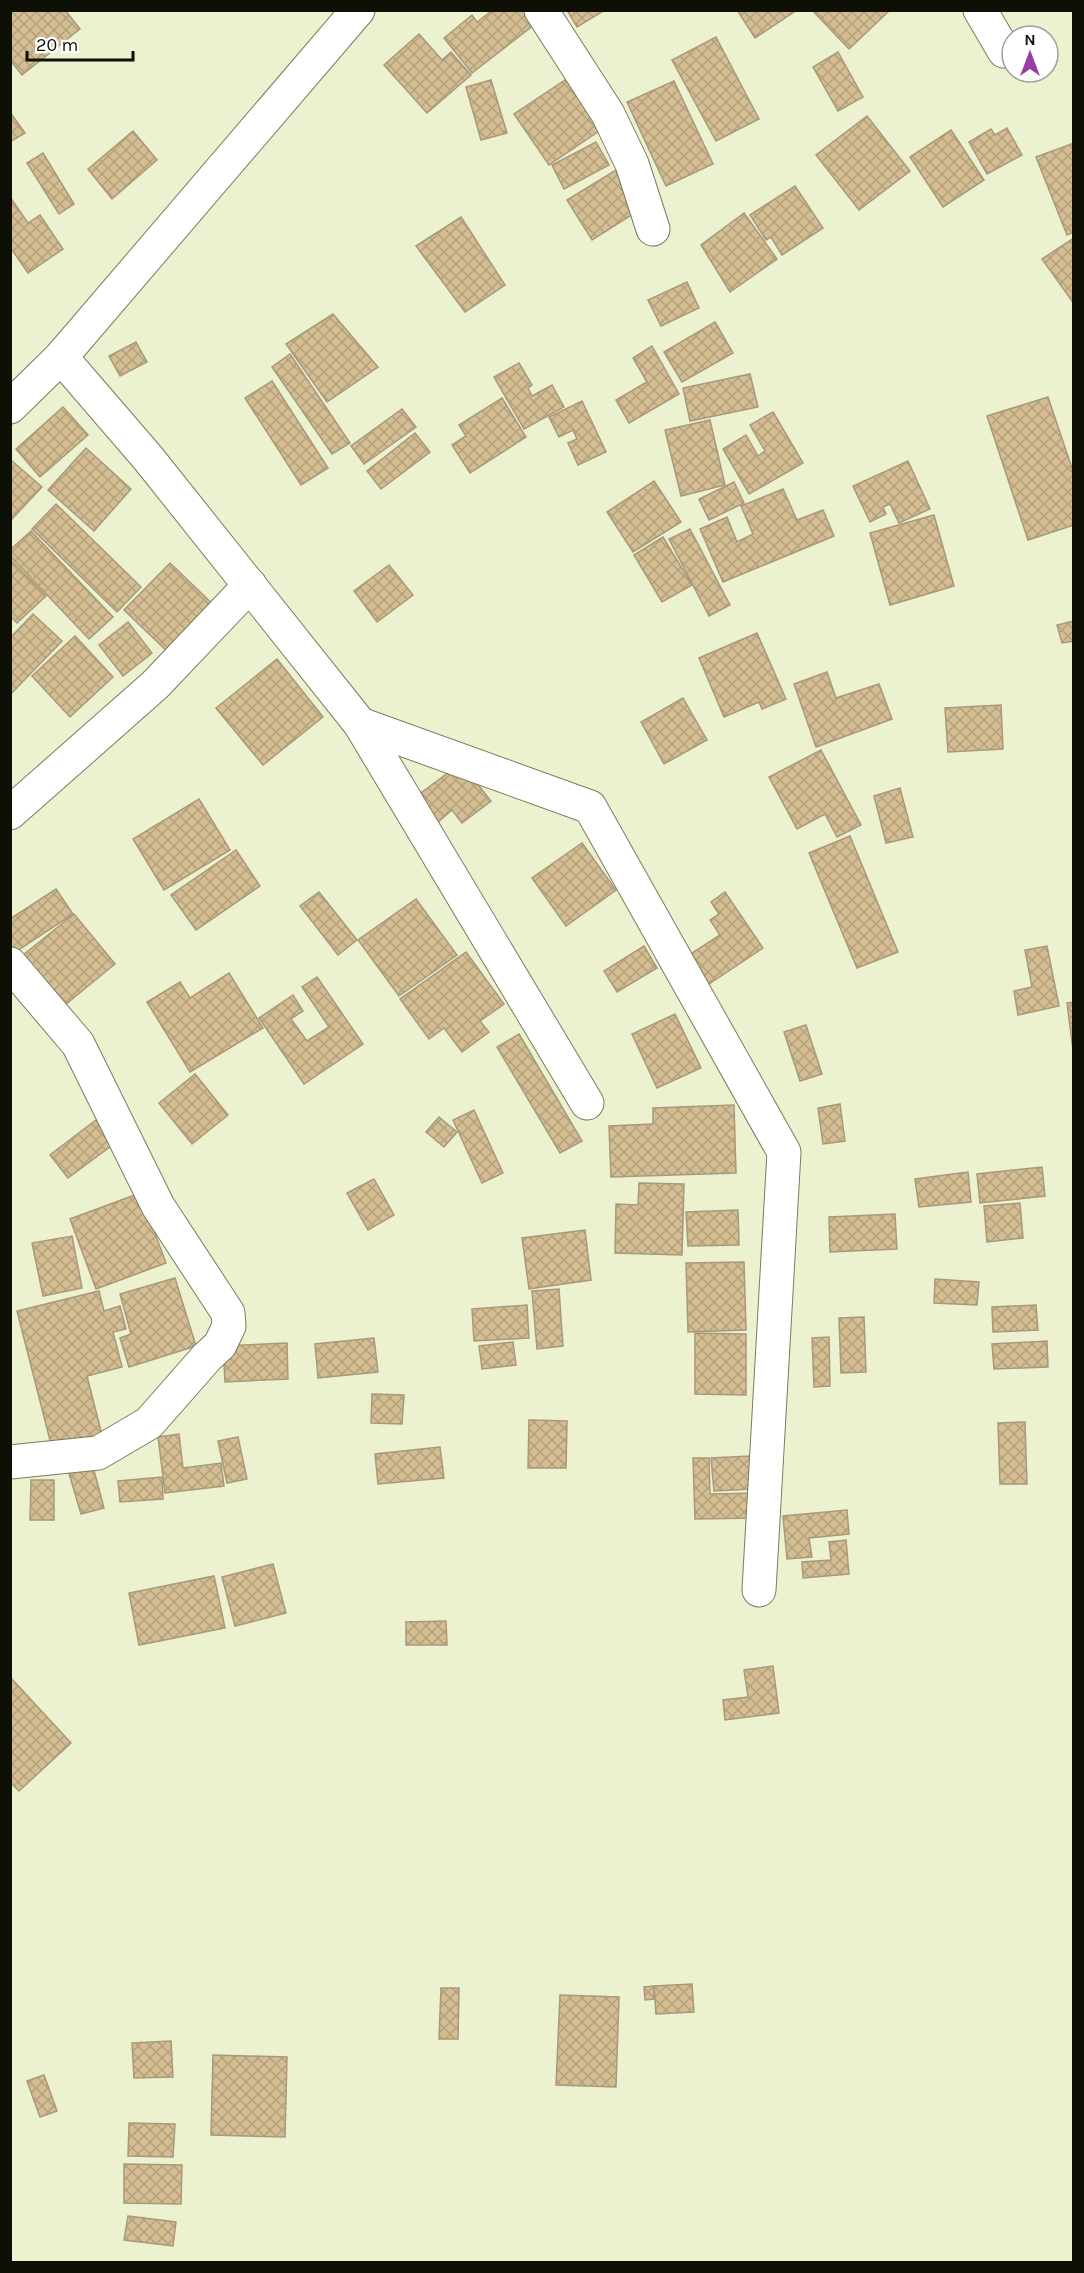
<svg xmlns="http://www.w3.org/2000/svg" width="1084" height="2273" viewBox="0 0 1084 2273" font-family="Karla,sans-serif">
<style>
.building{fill:url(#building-cross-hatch);stroke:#a8997c;stroke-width:1.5}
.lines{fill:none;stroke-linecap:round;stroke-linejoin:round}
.minor-casing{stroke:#797d5f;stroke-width:35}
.minor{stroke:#fff;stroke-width:33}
</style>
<defs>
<pattern id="building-cross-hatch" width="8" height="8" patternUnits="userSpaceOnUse" patternTransform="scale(1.5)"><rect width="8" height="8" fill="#d3bd91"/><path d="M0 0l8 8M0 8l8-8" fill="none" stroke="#b4a17c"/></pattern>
</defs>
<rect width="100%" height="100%" fill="#ecf1cf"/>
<g class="building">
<path d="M 10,10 L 65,10 L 80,29 L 22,75 L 10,60 Z"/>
<path d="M 493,10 L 525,10 L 535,24 L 472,73 L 444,38 L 472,15 L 477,22 Z"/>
<path d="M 567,10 L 605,10 L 577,27 Z"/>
<path d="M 737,10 L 797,10 L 755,38 Z"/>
<path d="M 812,10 L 890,10 L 849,49 Z"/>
<path d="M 419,34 L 442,60 L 451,52 L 471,75 L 427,113 L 384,65 Z"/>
<path d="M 716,37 L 759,119 L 716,141 L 672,60 Z"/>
<path d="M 838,52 L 863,97 L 838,111 L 813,67 Z"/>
<path d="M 568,78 L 602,129 L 549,165 L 514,114 Z"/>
<path d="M 491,80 L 507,133 L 481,140 L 466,87 Z"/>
<path d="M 674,81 L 713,164 L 666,186 L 627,102 Z"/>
<path d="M 10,112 L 25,133 L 10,142 Z"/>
<path d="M 867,116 L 910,171 L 859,210 L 816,155 Z"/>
<path d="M 1007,128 L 1022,155 L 987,174 L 969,142 L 991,129 L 995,135 Z"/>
<path d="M 951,130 L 984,180 L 943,207 L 910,157 Z"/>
<path d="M 133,131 L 157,160 L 112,199 L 88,169 Z"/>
<path d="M 596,142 L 609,165 L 564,189 L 552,165 Z"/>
<path d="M 1074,143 L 1074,232 L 1067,235 L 1036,157 Z"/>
<path d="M 43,153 L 74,204 L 59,214 L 27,163 Z"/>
<path d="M 616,170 L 641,209 L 592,240 L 567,200 Z"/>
<path d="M 795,186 L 823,228 L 782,255 L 771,237 L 766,240 L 750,215 Z"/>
<path d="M 10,197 L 28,223 L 40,215 L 63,249 L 28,273 L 10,247 Z"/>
<path d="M 744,213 L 777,259 L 730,292 L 701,245 Z"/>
<path d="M 461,217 L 505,285 L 465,312 L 416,246 Z"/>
<path d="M 1074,238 L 1074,304 L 1042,259 Z"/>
<path d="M 687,282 L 699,308 L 661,326 L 648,300 Z"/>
<path d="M 333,314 L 378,367 L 327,402 L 286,344 Z"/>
<path d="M 715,322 L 733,353 L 682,382 L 664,352 Z"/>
<path d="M 136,342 L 147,362 L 120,376 L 109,356 Z"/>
<path d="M 652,346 L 679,394 L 629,423 L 616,400 L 647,382 L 633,358 Z"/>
<path d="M 290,354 L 350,443 L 332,454 L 272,367 Z"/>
<path d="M 519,363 L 532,385 L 528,388 L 532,396 L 552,385 L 564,407 L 524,429 L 494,377 Z"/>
<path d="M 750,374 L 758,407 L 690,421 L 683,388 Z"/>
<path d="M 272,381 L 328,468 L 301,485 L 245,398 Z"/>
<path d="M 1048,397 L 1074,474 L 1074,525 L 1028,540 L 987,416 Z"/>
<path d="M 502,398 L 526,437 L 470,473 L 452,445 L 466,436 L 459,425 Z"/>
<path d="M 582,401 L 606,452 L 578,465 L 568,443 L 577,439 L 573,430 L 559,437 L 549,417 Z"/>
<path d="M 63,407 L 88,435 L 40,477 L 16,449 Z"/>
<path d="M 402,409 L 416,427 L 364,464 L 351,446 Z"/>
<path d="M 773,412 L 803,463 L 749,494 L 723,449 L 746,435 L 758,456 L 765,451 L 750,425 Z"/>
<path d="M 710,420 L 725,485 L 681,496 L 665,430 Z"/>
<path d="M 415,433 L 430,452 L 381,489 L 367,471 Z"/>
<path d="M 86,448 L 131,489 L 94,531 L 48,490 Z"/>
<path d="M 11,460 L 42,487 L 10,521 L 10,461 Z"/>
<path d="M 908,461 L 930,509 L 899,523 L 890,504 L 883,507 L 886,514 L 870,522 L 853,486 Z"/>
<path d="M 654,481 L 681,522 L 633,552 L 607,512 Z"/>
<path d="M 734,482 L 744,503 L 709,520 L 699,499 Z"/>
<path d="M 783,489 L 797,520 L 823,510 L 834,536 L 723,582 L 700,529 L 727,517 L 737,542 L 753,534 L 741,506 Z"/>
<path d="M 56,504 L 141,587 L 117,612 L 32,529 Z"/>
<path d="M 934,515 L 954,586 L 890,605 L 870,533 Z"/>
<path d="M 690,529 L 730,605 L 709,616 L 669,539 Z"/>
<path d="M 31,531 L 113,617 L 89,639 L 10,556 L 10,550 Z"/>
<path d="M 663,537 L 692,585 L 662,602 L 634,555 Z"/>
<path d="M 10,559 L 46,596 L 17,623 L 10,616 Z"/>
<path d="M 170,563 L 221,612 L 175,659 L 124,610 Z"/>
<path d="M 389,565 L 413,595 L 377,622 L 354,591 Z"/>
<path d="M 33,614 L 62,641 L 10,695 L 10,638 Z"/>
<path d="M 1074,621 L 1074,641 L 1062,643 L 1057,625 Z"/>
<path d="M 128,622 L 152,653 L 123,676 L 99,645 Z"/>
<path d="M 757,633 L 786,699 L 762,709 L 759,702 L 724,717 L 699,658 Z"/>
<path d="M 75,636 L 113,677 L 70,717 L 32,676 Z"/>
<path d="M 277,659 L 323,717 L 263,765 L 216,708 Z"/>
<path d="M 827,672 L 836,698 L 879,684 L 892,719 L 816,747 L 794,684 Z"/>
<path d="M 683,698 L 707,740 L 664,764 L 641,722 Z"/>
<path d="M 1001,705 L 1003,749 L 948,752 L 945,708 Z"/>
<path d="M 821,750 L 861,825 L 837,837 L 825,814 L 797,829 L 769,777 Z"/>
<path d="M 461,763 L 491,801 L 462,823 L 452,810 L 437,823 L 417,796 Z"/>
<path d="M 900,788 L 913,837 L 886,843 L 874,796 Z"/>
<path d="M 199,799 L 230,850 L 164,890 L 133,839 Z"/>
<path d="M 850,836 L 898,952 L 857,968 L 809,853 Z"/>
<path d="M 582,843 L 616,890 L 566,926 L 532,878 Z"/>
<path d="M 236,850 L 260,886 L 196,930 L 171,895 Z"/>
<path d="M 56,889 L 73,914 L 11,955 L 10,919 Z"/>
<path d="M 319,892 L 357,940 L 338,955 L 300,906 Z"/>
<path d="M 725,892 L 763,948 L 703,988 L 683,959 L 720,935 L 710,920 L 719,914 L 711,902 Z"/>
<path d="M 416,899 L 457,955 L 399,996 L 358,940 Z"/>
<path d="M 74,914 L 115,964 L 60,1009 L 18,959 Z"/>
<path d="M 644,946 L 657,968 L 617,992 L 604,971 Z"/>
<path d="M 1047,946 L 1059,1006 L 1018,1015 L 1014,991 L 1032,987 L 1025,950 Z"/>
<path d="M 466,952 L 504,1004 L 480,1021 L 489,1032 L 462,1052 L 444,1028 L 429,1039 L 400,999 Z"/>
<path d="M 229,973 L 263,1028 L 190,1072 L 147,1002 L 180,982 L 190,998 Z"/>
<path d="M 317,977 L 363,1044 L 304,1084 L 259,1018 L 293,995 L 303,1011 L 291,1019 L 307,1041 L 329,1027 L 302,987 Z"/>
<path d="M 1074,1002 L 1074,1058 L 1067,1003 Z"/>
<path d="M 675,1014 L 701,1068 L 657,1088 L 632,1034 Z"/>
<path d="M 806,1025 L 822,1074 L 800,1081 L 784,1032 Z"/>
<path d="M 519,1034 L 582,1141 L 560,1153 L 497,1047 Z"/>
<path d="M 195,1074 L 228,1115 L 192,1144 L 159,1103 Z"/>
<path d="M 840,1104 L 845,1141 L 823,1144 L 818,1108 Z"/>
<path d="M 734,1105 L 736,1173 L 611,1177 L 609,1126 L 653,1124 L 653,1108 Z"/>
<path d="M 474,1110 L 503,1173 L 482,1183 L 453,1120 Z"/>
<path d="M 439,1117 L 457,1132 L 444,1147 L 426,1132 Z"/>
<path d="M 96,1120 L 115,1143 L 68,1178 L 50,1155 Z"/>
<path d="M 1042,1167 L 1045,1196 L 980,1203 L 977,1174 Z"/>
<path d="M 968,1172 L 971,1202 L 919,1207 L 915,1179 Z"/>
<path d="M 374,1179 L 394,1215 L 368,1230 L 347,1193 Z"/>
<path d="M 639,1183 L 684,1184 L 682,1255 L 615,1253 L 616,1204 L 638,1205 Z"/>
<path d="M 140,1193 L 166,1263 L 96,1289 L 70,1219 Z"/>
<path d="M 1020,1203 L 1023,1238 L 987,1242 L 984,1206 Z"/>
<path d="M 738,1210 L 739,1245 L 688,1246 L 686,1212 Z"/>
<path d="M 895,1214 L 897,1249 L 830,1252 L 829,1217 Z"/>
<path d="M 585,1230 L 591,1280 L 529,1289 L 522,1238 Z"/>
<path d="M 72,1236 L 82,1288 L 43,1296 L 32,1243 Z"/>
<path d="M 744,1262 L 746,1330 L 688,1332 L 686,1263 Z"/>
<path d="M 175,1278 L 196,1346 L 129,1367 L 120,1338 L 131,1334 L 120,1294 Z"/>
<path d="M 935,1279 L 979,1282 L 977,1305 L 934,1303 Z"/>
<path d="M 559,1289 L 563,1346 L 537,1349 L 532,1291 Z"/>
<path d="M 99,1291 L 104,1311 L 120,1306 L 126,1329 L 113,1332 L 122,1367 L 87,1376 L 104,1443 L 54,1456 L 17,1311 Z"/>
<path d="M 527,1305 L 529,1338 L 474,1341 L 472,1309 Z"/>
<path d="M 1036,1305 L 1038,1330 L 993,1332 L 992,1307 Z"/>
<path d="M 864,1317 L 866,1372 L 841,1373 L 839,1318 Z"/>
<path d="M 695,1333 L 746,1334 L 746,1395 L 695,1394 Z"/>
<path d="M 829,1337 L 830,1386 L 814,1387 L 812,1338 Z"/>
<path d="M 374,1338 L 378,1372 L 318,1378 L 315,1344 Z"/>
<path d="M 1047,1341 L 1048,1367 L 994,1369 L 992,1344 Z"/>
<path d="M 513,1342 L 516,1365 L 482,1369 L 479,1346 Z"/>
<path d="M 287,1343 L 288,1379 L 225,1382 L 223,1346 Z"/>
<path d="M 372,1394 L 404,1395 L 402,1424 L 371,1423 Z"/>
<path d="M 529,1420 L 567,1421 L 566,1468 L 528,1468 Z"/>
<path d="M 1025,1422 L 1027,1484 L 1000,1484 L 998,1423 Z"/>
<path d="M 179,1434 L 183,1468 L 221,1463 L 224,1486 L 165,1493 L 158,1437 Z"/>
<path d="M 238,1437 L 247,1479 L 227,1483 L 218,1441 Z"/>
<path d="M 440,1447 L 444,1478 L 378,1484 L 375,1454 Z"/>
<path d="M 750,1456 L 752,1489 L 714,1491 L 711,1458 Z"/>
<path d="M 693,1458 L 709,1458 L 710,1494 L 757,1493 L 757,1518 L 695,1519 Z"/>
<path d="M 92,1463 L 104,1508 L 81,1514 L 68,1470 Z"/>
<path d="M 162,1477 L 163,1499 L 120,1502 L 118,1481 Z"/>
<path d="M 31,1480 L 54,1480 L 54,1520 L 30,1520 Z"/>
<path d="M 847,1510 L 849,1534 L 809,1538 L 812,1557 L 787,1559 L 783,1516 Z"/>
<path d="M 846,1540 L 849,1574 L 803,1578 L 802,1562 L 831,1560 L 829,1542 Z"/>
<path d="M 273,1564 L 286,1613 L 235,1626 L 222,1577 Z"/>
<path d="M 214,1576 L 225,1628 L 139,1645 L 129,1593 Z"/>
<path d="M 446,1621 L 447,1645 L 406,1645 L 406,1622 Z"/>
<path d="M 773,1666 L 779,1713 L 725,1720 L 723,1700 L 748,1697 L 744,1670 Z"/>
<path d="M 10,1677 L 71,1743 L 19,1791 L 10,1782 Z"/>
<path d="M 692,1984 L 694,2012 L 656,2014 L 654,1986 Z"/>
<path d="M 654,1986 L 654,1999 L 645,2000 L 644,1987 Z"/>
<path d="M 441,1988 L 459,1988 L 458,2039 L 439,2039 Z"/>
<path d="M 560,1995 L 619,1997 L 616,2087 L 556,2085 Z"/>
<path d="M 171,2041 L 173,2077 L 134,2078 L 132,2043 Z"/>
<path d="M 213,2055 L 287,2057 L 285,2137 L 211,2135 Z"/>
<path d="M 44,2075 L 57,2111 L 40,2117 L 27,2081 Z"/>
<path d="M 129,2123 L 175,2124 L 173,2157 L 128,2156 Z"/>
<path d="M 124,2164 L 182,2165 L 181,2204 L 124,2203 Z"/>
<path d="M 128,2216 L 176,2222 L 173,2246 L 124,2240 Z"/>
</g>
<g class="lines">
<g class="minor-casing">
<g id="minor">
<path d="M 541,10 L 608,114 L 632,164 L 653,229"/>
<path d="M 980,10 L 1004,51"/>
<path d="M 61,357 L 148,458 L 360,724 L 587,1103"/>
<path d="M 10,407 L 61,357 L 358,10"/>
<path d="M 360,724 L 590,807 L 784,1152 L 759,1590"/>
<path d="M 10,813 L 155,685 L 250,585"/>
<path d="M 10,964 L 78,1044 L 158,1206 L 228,1313 L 229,1326 L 220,1345 L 207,1357 L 149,1423 L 98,1453 L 10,1462"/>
</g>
</g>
<use href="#minor" class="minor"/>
</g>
<rect width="1084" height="2273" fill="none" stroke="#0e1005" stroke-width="24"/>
<g transform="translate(1030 54)"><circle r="28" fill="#ffffff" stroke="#9f9f9b" stroke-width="1.5"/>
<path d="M0-4.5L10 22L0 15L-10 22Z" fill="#9b3ba4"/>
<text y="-9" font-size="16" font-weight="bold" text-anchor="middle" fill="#0e1005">N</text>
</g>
<path d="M27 51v9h106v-9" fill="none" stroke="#0e1005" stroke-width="3"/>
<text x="36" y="51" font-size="18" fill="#0e1005" stroke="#ffffff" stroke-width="4.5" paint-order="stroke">20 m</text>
</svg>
